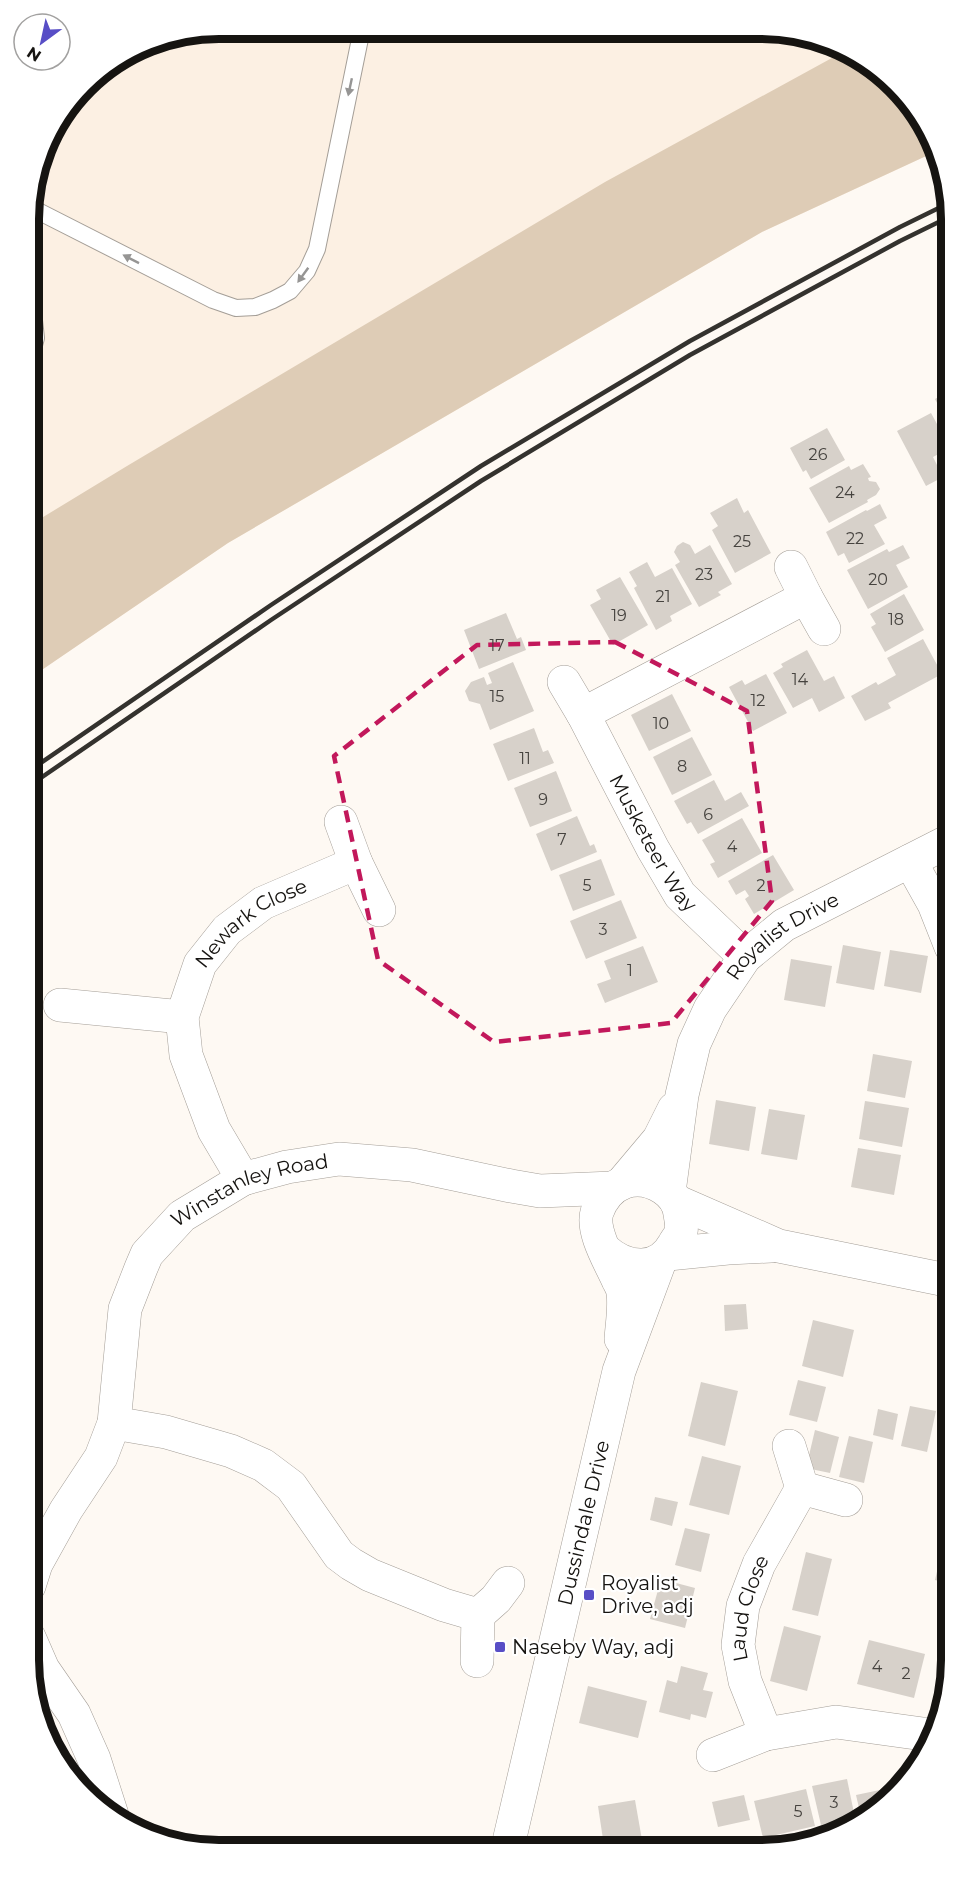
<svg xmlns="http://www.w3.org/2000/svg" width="980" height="1879" viewBox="0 0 980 1879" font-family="Montserrat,sans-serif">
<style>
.built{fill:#fcf0e3}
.green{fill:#deccb6}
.building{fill:#d7d1ca}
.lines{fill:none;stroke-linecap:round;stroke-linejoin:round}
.service-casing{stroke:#a49e97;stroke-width:18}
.minor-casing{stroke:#a49e97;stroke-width:34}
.service{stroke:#fff;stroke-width:16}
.minor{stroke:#fff;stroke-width:33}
.rail{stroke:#34322e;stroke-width:4.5}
.oneway{fill:#969594}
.marked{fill:none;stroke:#c2185b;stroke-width:4.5;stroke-dasharray:12 8;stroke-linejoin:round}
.poi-dot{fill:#584ec6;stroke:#fff;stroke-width:2}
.labels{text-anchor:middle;stroke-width:4.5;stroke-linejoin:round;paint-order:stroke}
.number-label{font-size:16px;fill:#46433f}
.street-label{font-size:20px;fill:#161411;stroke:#fff}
.poi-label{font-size:20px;fill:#161411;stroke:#fff;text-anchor:start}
.rim{fill:none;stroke:#161411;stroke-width:8}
</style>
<rect width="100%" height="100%" fill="#fef9f3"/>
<path class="built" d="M 219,29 L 798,32 L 887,76 L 937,151 L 762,232 L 228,543 L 30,678 L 30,195 L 48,135 L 93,76 L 147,43 Z"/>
<path class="green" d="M 841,53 L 887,76 L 937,151 L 762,232 L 228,543 L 30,678 L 30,525 L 127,466 L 605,182 Z"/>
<g class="building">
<path d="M 951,390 L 951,430 L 935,399 Z"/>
<path d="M 931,413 L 950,448 L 933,457 L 943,477 L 926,486 L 897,431 Z"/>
<path d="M 827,428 L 845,460 L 811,479 L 806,470 L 803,472 L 790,448 Z"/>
<path d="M 863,464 L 871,477 L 868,478 L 869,481 L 876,482 L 880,489 L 876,495 L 867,500 L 868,502 L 829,523 L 809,488 L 849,466 L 851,470 Z"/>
<path d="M 737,498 L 744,513 L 748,510 L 771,553 L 735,573 L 712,530 L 718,526 L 710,513 Z"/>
<path d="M 880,504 L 887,518 L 874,525 L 885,544 L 849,563 L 844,553 L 838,556 L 826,532 L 866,510 L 867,511 Z"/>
<path d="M 683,542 L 690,545 L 695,554 L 710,545 L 732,584 L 718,592 L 721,595 L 699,607 L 675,565 L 680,562 L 674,552 L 677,546 Z"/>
<path d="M 903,545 L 910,558 L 896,565 L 908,587 L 868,609 L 847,570 L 887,549 L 889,552 Z"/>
<path d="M 647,562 L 655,577 L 672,568 L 692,604 L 670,616 L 672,621 L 656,630 L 634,588 L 637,586 L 629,572 Z"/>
<path d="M 620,577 L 648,625 L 613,645 L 590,605 L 601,599 L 596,590 Z"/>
<path d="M 904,594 L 924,630 L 885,652 L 871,627 L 876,624 L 870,614 Z"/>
<path d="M 506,613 L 517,639 L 521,637 L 526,650 L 479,669 L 464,630 Z"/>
<path d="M 923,639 L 942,674 L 888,703 L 891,708 L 865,721 L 851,696 L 876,682 L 878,685 L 896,675 L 887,658 Z"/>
<path d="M 807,650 L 824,681 L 834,676 L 845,698 L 819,712 L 812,698 L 793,708 L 773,673 L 783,667 L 781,664 Z"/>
<path d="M 513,662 L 534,711 L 490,730 L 480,704 L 469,701 L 465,691 L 471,682 L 484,677 L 487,685 L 492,683 L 488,673 Z"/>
<path d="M 766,674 L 787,713 L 753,731 L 729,687 L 742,680 L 745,685 Z"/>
<path d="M 672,694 L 691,731 L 649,751 L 631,715 Z"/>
<path d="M 534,728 L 543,752 L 548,750 L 554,763 L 508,781 L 493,744 Z"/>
<path d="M 692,737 L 712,775 L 672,795 L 653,757 Z"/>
<path d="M 556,771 L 572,811 L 530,827 L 514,788 Z"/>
<path d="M 714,780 L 725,801 L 741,792 L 749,806 L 698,834 L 691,822 L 687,824 L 674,801 Z"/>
<path d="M 577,816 L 590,846 L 594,844 L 597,852 L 551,871 L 536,834 Z"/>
<path d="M 742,818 L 762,853 L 718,878 L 710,864 L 715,862 L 702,840 Z"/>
<path d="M 773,855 L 794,890 L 754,914 L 745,899 L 749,896 L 745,890 L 736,895 L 728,881 Z"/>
<path d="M 601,859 L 615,895 L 573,911 L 559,875 Z"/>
<path d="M 621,900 L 637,938 L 586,959 L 570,921 Z"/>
<path d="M 843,945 L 881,952 L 874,990 L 836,983 Z"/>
<path d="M 643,946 L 658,982 L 605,1003 L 597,984 L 611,979 L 604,961 Z"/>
<path d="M 890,950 L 928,956 L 921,993 L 884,986 Z"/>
<path d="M 791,959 L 832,966 L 825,1007 L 784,1000 Z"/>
<path d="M 873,1054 L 912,1061 L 905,1098 L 867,1091 Z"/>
<path d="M 716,1100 L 756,1107 L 749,1151 L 709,1144 Z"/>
<path d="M 865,1101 L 909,1108 L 902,1147 L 859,1139 Z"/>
<path d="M 769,1109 L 805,1115 L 797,1160 L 761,1154 Z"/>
<path d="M 858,1148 L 901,1155 L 894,1195 L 851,1187 Z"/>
<path d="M 746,1304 L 748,1329 L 725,1331 L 724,1305 Z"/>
<path d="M 813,1320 L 854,1330 L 843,1377 L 802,1366 Z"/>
<path d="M 798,1380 L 826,1387 L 817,1422 L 789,1415 Z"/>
<path d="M 701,1382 L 738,1391 L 725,1446 L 688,1436 Z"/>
<path d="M 910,1406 L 936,1411 L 927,1452 L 901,1446 Z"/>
<path d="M 878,1409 L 898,1414 L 893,1440 L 873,1435 Z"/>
<path d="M 815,1430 L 839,1437 L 830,1473 L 806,1468 Z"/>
<path d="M 849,1436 L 873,1442 L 864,1483 L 839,1477 Z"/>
<path d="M 702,1456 L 741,1466 L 729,1515 L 689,1505 Z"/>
<path d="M 655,1497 L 678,1502 L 672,1526 L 650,1520 Z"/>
<path d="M 685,1528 L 710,1534 L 701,1572 L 675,1565 Z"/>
<path d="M 943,1546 L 951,1548 L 951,1584 L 935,1580 Z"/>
<path d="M 806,1552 L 832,1559 L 818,1616 L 792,1610 Z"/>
<path d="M 661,1579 L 695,1588 L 685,1628 L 650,1619 Z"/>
<path d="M 784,1626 L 821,1636 L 807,1691 L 770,1681 Z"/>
<path d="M 869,1640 L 925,1654 L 914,1698 L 857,1684 Z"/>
<path d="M 681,1666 L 708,1673 L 703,1690 L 713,1692 L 706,1718 L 691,1714 L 690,1720 L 659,1712 L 667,1680 L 677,1683 Z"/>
<path d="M 588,1686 L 647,1701 L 638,1738 L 579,1723 Z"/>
<path d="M 847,1779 L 855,1818 L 821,1825 L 812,1786 Z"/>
<path d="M 894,1787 L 895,1792 L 867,1818 L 862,1821 L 856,1795 Z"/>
<path d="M 806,1789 L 815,1826 L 763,1838 L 754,1801 Z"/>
<path d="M 744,1795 L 750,1820 L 718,1827 L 712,1802 Z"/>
<path d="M 635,1800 L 642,1840 L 604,1846 L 598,1806 Z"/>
</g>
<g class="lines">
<g class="service-casing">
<g id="service">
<path d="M 30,207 L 213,300 L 236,308 L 255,307 L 273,300 L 290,291 L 307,271 L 317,249 L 362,29"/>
<path d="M 30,234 L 35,210"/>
<path d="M 30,359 L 36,338 L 30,285"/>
</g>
</g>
<g class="minor-casing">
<g id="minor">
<path d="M 806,597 L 824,629"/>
<path id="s1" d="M 564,682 L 583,714 L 653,849 L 680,895 L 745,957"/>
<path d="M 583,714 L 806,597 L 791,567"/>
<path d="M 341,822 L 356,863"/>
<path d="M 910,861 L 934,904 L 951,947"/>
<path d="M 60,1005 L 182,1017"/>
<path id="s2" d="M 243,1179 L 214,1130 L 186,1055 L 182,1017 L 200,964 L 227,930 L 263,903 L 356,863 L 379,910"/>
<path d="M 622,1183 L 659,1139 L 674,1109"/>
<path id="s3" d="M 669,1192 L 682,1095 L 694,1044 L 710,1009 L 745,957 L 784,925 L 951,840"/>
<path d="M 676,1201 L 779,1246 L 951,1281"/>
<path d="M 605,1250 C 627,1270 659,1272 674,1244 C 676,1240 680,1236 681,1232 C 682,1227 681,1219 680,1214 C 679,1203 672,1194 663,1188 C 636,1171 608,1182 597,1212 C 591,1231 610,1262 618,1280 C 620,1284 623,1289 623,1293 C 625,1307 622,1325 621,1339"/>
<path d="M 668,1254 L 728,1248 L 771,1246"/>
<path d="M 114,1423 L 166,1432 L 231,1451 L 263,1465 L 291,1486 L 339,1555 L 351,1564 L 370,1575 L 444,1605 L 478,1615 L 477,1661"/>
<path d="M 802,1488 L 846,1500"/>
<path id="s4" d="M 29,1586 L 36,1564 L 66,1510 L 101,1457 L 114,1423 L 125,1309 L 141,1268 L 147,1254 L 182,1216 L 243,1179 L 287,1167 L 339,1159 L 412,1165 L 511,1186 L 540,1191 L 613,1188"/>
<path d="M 478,1615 L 496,1599 L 508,1583"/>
<path d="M 29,1637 L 43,1669 L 74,1714 L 94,1759 L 112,1815"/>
<path id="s5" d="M 766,1734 L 745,1681 L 738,1645 L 743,1606 L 759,1564 L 802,1488 L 789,1446"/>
<path d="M 713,1755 L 766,1734 L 836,1722 L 923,1734 L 936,1734"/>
<path id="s6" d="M 507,1850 L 619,1371 L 660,1261"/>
</g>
</g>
<use href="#service" class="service"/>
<use href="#minor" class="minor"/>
<g class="rail">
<path d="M 29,771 L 271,605 L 481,466 L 690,341 L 900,227 L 949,203"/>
<path d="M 29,786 L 271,620 L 481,481 L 690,355 L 900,241 L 951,216"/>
</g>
</g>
<defs><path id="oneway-solid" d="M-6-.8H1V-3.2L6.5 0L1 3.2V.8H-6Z" transform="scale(1.5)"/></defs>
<g class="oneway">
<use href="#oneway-solid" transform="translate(350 87) rotate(102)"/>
<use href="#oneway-solid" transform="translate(131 259) rotate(-153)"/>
<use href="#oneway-solid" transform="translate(303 275) rotate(126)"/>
</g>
<path class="marked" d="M 615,642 L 747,711 L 772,901 L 671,1023 L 494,1042 L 378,960 L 334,756 L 477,645 Z"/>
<g class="poi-dot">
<rect x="583" y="1589" width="12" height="12" rx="3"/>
<rect x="494" y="1641" width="12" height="12" rx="3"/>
</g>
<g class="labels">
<g class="number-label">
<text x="818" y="460">26</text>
<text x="845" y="498">24</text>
<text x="855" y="544">22</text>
<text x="742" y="547">25</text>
<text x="704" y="580">23</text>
<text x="878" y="585">20</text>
<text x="663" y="602">21</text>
<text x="619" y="621">19</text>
<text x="896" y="625">18</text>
<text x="497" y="651">17</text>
<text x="800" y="685">14</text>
<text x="497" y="702">15</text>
<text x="758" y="706">12</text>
<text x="661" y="729">10</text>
<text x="525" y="764">11</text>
<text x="682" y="772">8</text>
<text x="543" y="805">9</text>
<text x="708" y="820">6</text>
<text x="562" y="845">7</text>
<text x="732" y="852">4</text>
<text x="587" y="891">5</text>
<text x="761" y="891">2</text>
<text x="603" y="935">3</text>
<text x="630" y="976">1</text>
<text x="877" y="1672">4</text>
<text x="906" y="1679">2</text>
<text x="834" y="1808">3</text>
<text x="798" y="1817">5</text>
</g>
<g class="street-label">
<text dy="7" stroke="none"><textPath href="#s1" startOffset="184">Musketeer Way</textPath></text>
<text dy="7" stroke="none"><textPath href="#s2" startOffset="298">Newark Close</textPath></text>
<text dy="7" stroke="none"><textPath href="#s3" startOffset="294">Royalist Drive</textPath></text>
<text dy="7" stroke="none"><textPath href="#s4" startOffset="484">Winstanley Road</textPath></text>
<text dy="7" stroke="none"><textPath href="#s6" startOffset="336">Dussindale Drive</textPath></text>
<text dy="7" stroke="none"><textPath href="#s5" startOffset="132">Laud Close</textPath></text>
</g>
<g class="poi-label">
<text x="601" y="1590">Royalist<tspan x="601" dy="23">Drive, adj</tspan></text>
<text x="512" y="1654">Naseby Way, adj</text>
</g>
</g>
<path d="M0 0H980V1879H0ZM219 39H761A180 180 0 0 1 941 219V1660A180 180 0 0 1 761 1840H219A180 180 0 0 1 39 1660V219A180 180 0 0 1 219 39Z" fill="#fff" fill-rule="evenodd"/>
<path class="rim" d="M219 39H761A180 180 0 0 1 941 219V1660A180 180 0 0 1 761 1840H219A180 180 0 0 1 39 1660V219A180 180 0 0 1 219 39Z"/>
<g transform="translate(42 42) rotate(213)"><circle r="28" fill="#ffffff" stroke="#a2a1a0" stroke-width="1.5"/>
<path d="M0-4.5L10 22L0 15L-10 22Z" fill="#584ec6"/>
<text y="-9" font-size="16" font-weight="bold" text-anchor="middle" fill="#161411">N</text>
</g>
</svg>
